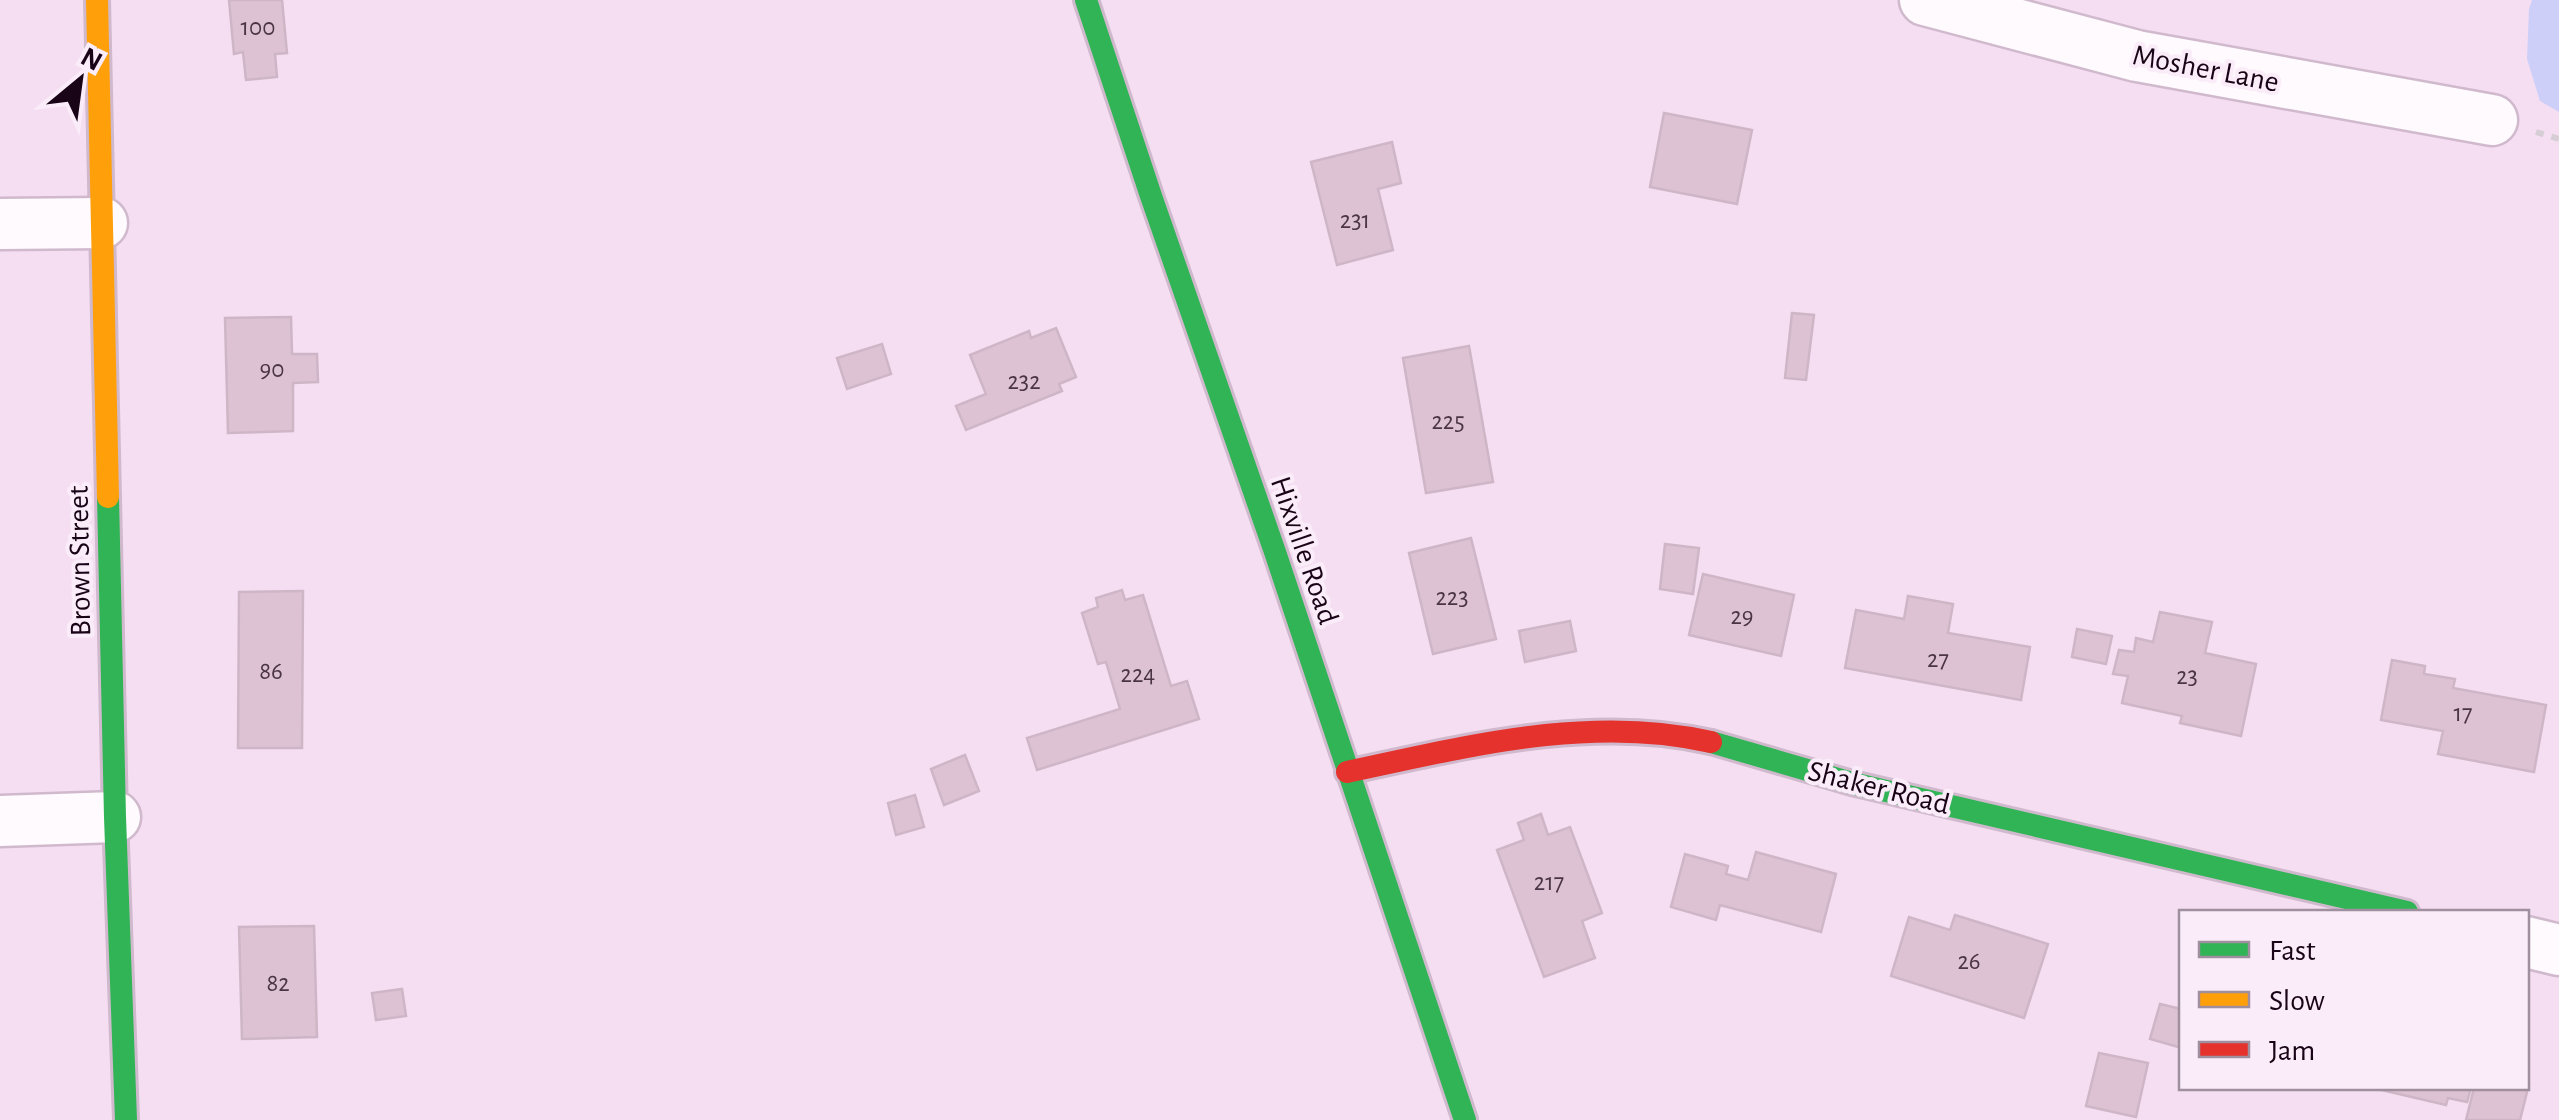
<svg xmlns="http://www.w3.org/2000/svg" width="2559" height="1120" viewBox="0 0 2559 1120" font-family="'Alegreya Sans',sans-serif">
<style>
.green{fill:#cecff8}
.building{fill:#ddc2d3;stroke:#cfb6c6;stroke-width:2.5}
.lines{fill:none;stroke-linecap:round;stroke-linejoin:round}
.street-casing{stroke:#d0b9cd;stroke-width:55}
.fast-casing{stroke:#d0b9cd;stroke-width:28}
.slow-casing{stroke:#d0b9cd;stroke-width:28}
.jam-casing{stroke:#d0b9cd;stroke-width:28}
.path{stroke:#d6ced4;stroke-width:6;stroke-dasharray:8 8;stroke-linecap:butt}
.street{stroke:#fefafd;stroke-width:50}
.fast{stroke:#30b455;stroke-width:22}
.slow{stroke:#ff9f0a;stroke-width:22}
.jam{stroke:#e5322d;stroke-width:22}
.labels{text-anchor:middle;stroke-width:8;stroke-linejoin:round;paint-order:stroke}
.number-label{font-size:25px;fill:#4a3446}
.street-label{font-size:30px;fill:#190417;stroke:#faecf8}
</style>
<rect width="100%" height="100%" fill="#f5def2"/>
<path class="green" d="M 2532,0 L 2559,0 L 2559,112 L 2540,101 L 2527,59 L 2529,9 Z"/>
<g class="building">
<path d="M 229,0 L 282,0 L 287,53 L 275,54 L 277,77 L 246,80 L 243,52 L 234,54 Z"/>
<path d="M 1664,113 L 1752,130 L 1737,204 L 1650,187 Z"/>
<path d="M 1392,142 L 1401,183 L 1378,189 L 1393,250 L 1337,265 L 1311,162 Z"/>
<path d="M 1792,313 L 1814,315 L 1806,380 L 1785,378 Z"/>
<path d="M 291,317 L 292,354 L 317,354 L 318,382 L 293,383 L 293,431 L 228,433 L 225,318 Z"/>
<path d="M 1056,328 L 1076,377 L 1059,384 L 1062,391 L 966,430 L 956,406 L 986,394 L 970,355 L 1029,331 L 1031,338 Z"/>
<path d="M 882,344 L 891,374 L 847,389 L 837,358 Z"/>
<path d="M 1469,346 L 1493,482 L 1426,493 L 1403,358 Z"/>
<path d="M 1471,538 L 1496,639 L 1433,654 L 1409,553 Z"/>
<path d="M 1665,544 L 1699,548 L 1693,594 L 1660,589 Z"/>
<path d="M 1703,574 L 1794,595 L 1781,656 L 1689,635 Z"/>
<path d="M 1122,590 L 1125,600 L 1143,595 L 1171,686 L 1187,681 L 1199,719 L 1037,770 L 1027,738 L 1120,709 L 1106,662 L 1098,664 L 1082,613 L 1098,607 L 1096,598 Z"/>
<path d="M 303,591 L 302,748 L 238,748 L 239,592 Z"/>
<path d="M 1908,596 L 1953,604 L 1948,633 L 2030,647 L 2021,700 L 1845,668 L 1856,610 L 1904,619 Z"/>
<path d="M 2160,612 L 2212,622 L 2205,653 L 2256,664 L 2241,736 L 2180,723 L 2182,716 L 2122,703 L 2128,676 L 2113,674 L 2119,650 L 2134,652 L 2136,638 L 2153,642 Z"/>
<path d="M 1570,621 L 1576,651 L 1525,662 L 1519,631 Z"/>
<path d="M 2077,629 L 2112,636 L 2106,664 L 2072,657 Z"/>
<path d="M 2392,660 L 2425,666 L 2424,674 L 2455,679 L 2453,688 L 2546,705 L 2534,772 L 2438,754 L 2443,731 L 2381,720 Z"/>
<path d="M 965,755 L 979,791 L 944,805 L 931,769 Z"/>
<path d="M 915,795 L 924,827 L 896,835 L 888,803 Z"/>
<path d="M 1541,814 L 1548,835 L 1570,827 L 1602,913 L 1582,921 L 1595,958 L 1544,977 L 1497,850 L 1524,840 L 1518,823 Z"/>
<path d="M 1756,852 L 1836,874 L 1821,932 L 1720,905 L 1716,920 L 1671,907 L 1685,854 L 1728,866 L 1726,874 L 1748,880 Z"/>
<path d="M 1955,915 L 2048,944 L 2024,1018 L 1891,976 L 1909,917 L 1950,930 Z"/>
<path d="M 314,926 L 317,1037 L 242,1039 L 239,927 Z"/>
<path d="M 402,989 L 406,1016 L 376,1020 L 372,993 Z"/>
<path d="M 2160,1004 L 2181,1009 L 2182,1006 L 2182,1048 L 2150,1039 Z"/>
<path d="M 2099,1053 L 2148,1063 L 2136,1117 L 2086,1106 Z"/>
<path d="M 2526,1083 L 2529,1084 L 2520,1120 L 2466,1120 L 2474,1088 L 2526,1088 Z"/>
<path d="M 2373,1088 L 2471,1088 L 2467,1102 L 2448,1098 L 2446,1105 Z"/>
</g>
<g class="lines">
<g class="street-casing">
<g id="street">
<path d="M 1925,0 L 2137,56 L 2492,120"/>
<path d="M 0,224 L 102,223"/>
<path d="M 0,821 L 115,817"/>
<path d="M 2526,942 L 2559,950"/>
</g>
</g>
<g class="fast-casing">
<g id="fast">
<path d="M 1086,0 L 1151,196 L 1275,552 L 1465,1120"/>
<path d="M 108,497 L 115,817 L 126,1120"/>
<path d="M 1711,742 L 1852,783 L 2407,912"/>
</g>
</g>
<g class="slow-casing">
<path id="slow" d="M 97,0 L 108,497"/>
</g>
<g class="jam-casing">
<path id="jam" d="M 1347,772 C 1465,747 1590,714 1711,742"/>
</g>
<path class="path" d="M 2536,132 L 2559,139"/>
<use href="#street" class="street"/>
<use href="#fast" class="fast"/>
<use href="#slow" class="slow"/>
<use href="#jam" class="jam"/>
</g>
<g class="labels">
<g class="number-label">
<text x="258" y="35">100</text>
<text x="1355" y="228">231</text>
<text x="272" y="377">90</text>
<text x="1024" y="389">232</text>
<text x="1448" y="429">225</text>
<text x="1452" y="605">223</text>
<text x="1742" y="624">29</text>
<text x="1938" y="667">27</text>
<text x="271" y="679">86</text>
<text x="1138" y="682">224</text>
<text x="2187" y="684">23</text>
<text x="2463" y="721">17</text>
<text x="1549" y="890">217</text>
<text x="1969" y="969">26</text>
<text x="278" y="991">82</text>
</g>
<g class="street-label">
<text transform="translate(2206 68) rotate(11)" y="10">Mosher Lane</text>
<text transform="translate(1305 550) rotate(71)" y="10">Hixville Road</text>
<text transform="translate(79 561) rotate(-91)" y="10">Brown Street</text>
<text transform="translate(1879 787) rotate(14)" y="10">Shaker Road</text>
</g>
</g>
<rect x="2179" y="910" width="350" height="180" fill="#faecf8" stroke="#a08f9e" stroke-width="2.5"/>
<rect x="2199" y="942" width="50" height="15" fill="#30b455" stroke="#a08f9e" stroke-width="2.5"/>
<text x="2269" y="960" font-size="30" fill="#190417">Fast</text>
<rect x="2199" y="992" width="50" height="15" fill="#ff9f0a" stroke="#a08f9e" stroke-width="2.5"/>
<text x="2269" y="1010" font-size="30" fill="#190417">Slow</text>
<rect x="2199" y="1042" width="50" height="15" fill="#e5322d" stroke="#a08f9e" stroke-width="2.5"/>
<text x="2269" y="1060" font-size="30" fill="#190417">Jam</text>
<g transform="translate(80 80) rotate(29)" stroke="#faecf8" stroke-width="8" paint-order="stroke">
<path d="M0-8L18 38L0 25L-18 38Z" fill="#190417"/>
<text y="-15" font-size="28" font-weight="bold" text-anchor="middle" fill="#190417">N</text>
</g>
</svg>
